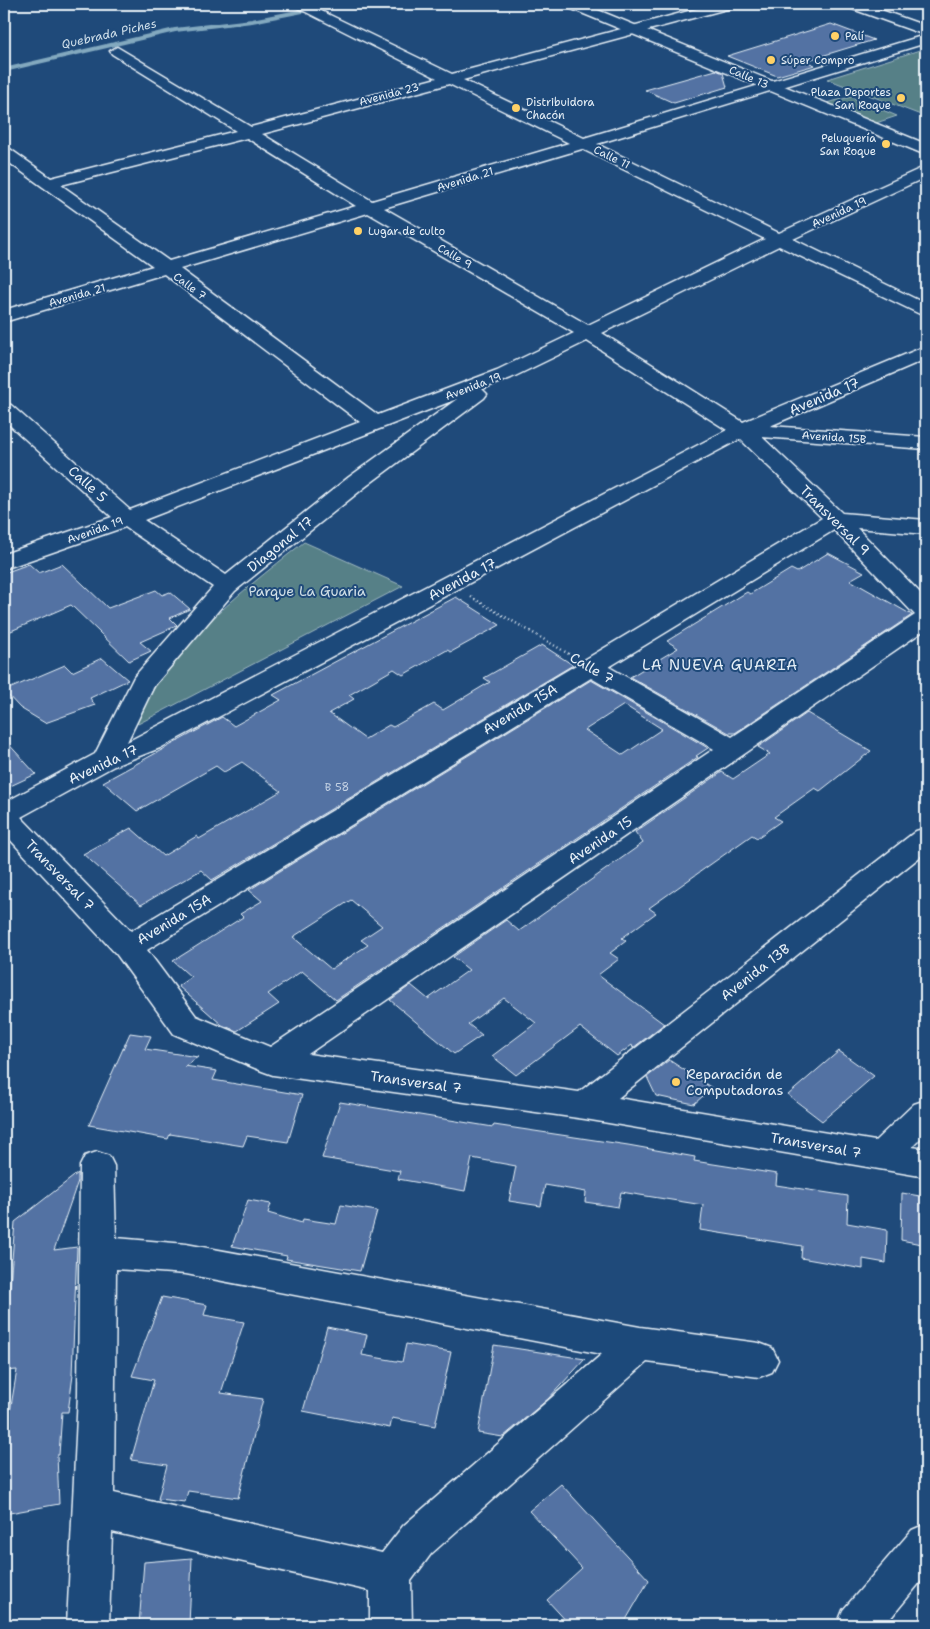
<svg xmlns="http://www.w3.org/2000/svg" width="930" height="1629" viewBox="0 0 930 1629" font-family="'Shantell Sans',sans-serif">
<style>
.green{fill:#568087;stroke:#9fb8c0}
.lines{fill:none;stroke-linecap:round;stroke-linejoin:round}
.stream{stroke:#83a9bf;stroke-width:4}
.building{fill:#5372a3;stroke:#e8f1f8;fill-rule:evenodd}
.minor-casing{stroke:#e8f1f8;stroke-width:3}
.tertiary-casing{stroke:#e8f1f8;stroke-width:3}
.path{stroke:#e8f1f8;stroke-width:2.5;stroke-dasharray:1 3;stroke-linecap:butt}
.minor{fill:#1f4a7a;fill-rule:evenodd}
.tertiary{fill:#1f4a7a;fill-rule:evenodd}
.poi-dot{fill:#ffd166;stroke:#1f4a7a;stroke-width:2}
.labels{text-anchor:middle;stroke-width:4;stroke-linejoin:round;paint-order:stroke}
.far-poi-label{font-size:11px;fill:#e8f1f8;stroke:#1f4a7a;text-anchor:start}
.far-street-label{font-size:11px;fill:#e8f1f8;stroke:#1f4a7a}
.number-label{font-size:11px;fill:#c3d1e3}
.far-water-label{font-size:12px;font-style:italic;fill:#cfdfea;stroke:#1f4a7a}
.street-label{font-size:14px;fill:#e8f1f8;stroke:#1f4a7a}
.park-label{font-size:14px;fill:#d2e0e7;stroke:#1f4a7a}
.poi-label{font-size:14px;fill:#e8f1f8;stroke:#1f4a7a;text-anchor:start}
.neighbourhood-label{font-size:15px;letter-spacing:1px;fill:#e8f1f8;stroke:#1f4a7a}
</style>
<rect width="100%" height="100%" fill="#1f4a7a"/>
<filter id="ink" filterUnits="userSpaceOnUse"><feTurbulence type="fractalNoise" baseFrequency=".02" numOctaves="2"/><feDisplacementMap in="SourceGraphic" scale="10" xChannelSelector="R" yChannelSelector="G"/><feConvolveMatrix kernelMatrix="1 2 1 2 8 2 1 2 1" color-interpolation-filters="sRGB"/></filter>
<g filter="url(#ink)">
<g class="green">
<path d="M 923,49 L 926,50 L 926,117 L 827,79 Z"/>
<path d="M 851,97 L 897,116 L 876,123 L 826,103 Z"/>
<path d="M 304,542 L 403,586 L 138,724 L 135,717 C 155,687 176,654 202,629 C 234,597 269,570 304,542 Z"/>
</g>
<g class="lines">
<path class="stream" d="M 4,70 L 175,30 L 252,21 L 338,4"/>
</g>
<g class="building">
<path d="M 831,24 L 874,40 L 805,61 L 815,65 L 777,76 L 727,56 Z"/>
<path d="M 716,70 L 723,73 L 727,87 L 674,103 L 645,90 Z"/>
<path d="M 828,553 L 864,572 L 850,580 L 912,615 L 735,733 L 729,733 L 630,677 L 678,648 L 667,641 L 747,592 L 750,594 L 791,569 L 797,572 Z"/>
<path d="M 29,564 L 39,573 L 62,564 L 108,608 L 156,590 L 162,595 L 170,592 L 190,609 L 170,618 L 177,625 L 176,626 L 140,642 L 151,651 L 129,661 L 71,605 L 4,634 L 4,573 Z"/>
<path d="M 456,597 L 500,625 L 451,652 L 447,650 L 403,675 L 394,669 L 349,695 L 354,699 L 329,713 L 365,739 L 389,725 L 393,727 L 434,704 L 443,710 L 490,682 L 484,678 L 542,645 L 573,665 L 212,880 L 201,870 L 141,905 L 83,854 L 131,828 L 163,856 L 197,836 L 199,839 L 281,791 L 242,762 L 224,772 L 216,766 L 137,811 L 103,782 L 222,717 L 234,726 L 281,700 L 273,695 Z"/>
<path d="M 102,658 L 128,680 L 90,698 L 95,705 L 45,723 L 20,708 L 4,691 L 65,665 L 72,672 Z"/>
<path d="M 591,680 L 708,748 L 696,756 L 698,757 L 336,1000 L 302,971 L 268,994 L 279,1004 L 237,1031 L 222,1025 L 178,986 L 191,977 L 173,961 L 243,917 L 240,914 L 262,901 L 249,890 ZM 624,705 L 662,729 L 623,755 L 585,730 ZM 351,900 L 382,926 L 361,940 L 368,945 L 331,969 L 293,937 Z"/>
<path d="M 807,713 L 871,751 L 820,791 L 815,788 L 774,817 L 781,821 L 757,838 L 752,835 L 649,908 L 656,913 L 622,938 L 626,941 L 610,953 L 619,959 L 598,975 L 664,1024 L 633,1048 L 632,1045 L 617,1056 L 580,1027 L 516,1075 L 492,1056 L 536,1023 L 504,998 L 468,1024 L 482,1035 L 454,1054 L 390,1000 L 411,985 L 428,999 L 469,970 L 453,957 L 506,920 L 519,931 L 643,843 L 635,832 L 722,772 L 733,779 L 770,754 L 758,747 Z"/>
<path d="M 4,739 L 36,774 L 4,789 Z"/>
<path d="M 130,1033 L 151,1036 L 145,1049 L 198,1057 L 185,1066 L 217,1071 L 213,1080 L 302,1095 L 288,1142 L 247,1136 L 243,1146 L 170,1134 L 168,1139 L 89,1125 Z"/>
<path d="M 839,1051 L 874,1076 L 822,1121 L 788,1095 Z"/>
<path d="M 669,1060 L 712,1088 L 694,1104 L 656,1096 L 647,1077 Z"/>
<path d="M 340,1102 L 493,1127 L 494,1125 L 628,1145 L 695,1157 L 694,1161 L 777,1174 L 776,1185 L 848,1196 L 847,1223 L 887,1230 L 886,1263 L 863,1259 L 863,1269 L 801,1258 L 802,1246 L 700,1230 L 703,1205 L 621,1192 L 618,1207 L 585,1202 L 586,1192 L 545,1185 L 541,1206 L 509,1201 L 516,1166 L 472,1158 L 465,1191 L 398,1179 L 400,1171 L 322,1158 Z"/>
<path d="M 78,1173 L 78,1181 L 54,1250 L 77,1247 L 72,1375 L 73,1375 L 68,1412 L 62,1412 L 59,1455 L 57,1455 L 59,1504 L 4,1514 L 4,1424 L 8,1424 L 17,1370 L 4,1371 L 4,1338 L 8,1338 L 9,1297 L 15,1222 Z"/>
<path d="M 902,1193 L 926,1197 L 926,1245 L 901,1240 Z"/>
<path d="M 248,1200 L 271,1204 L 268,1213 L 302,1223 L 303,1219 L 336,1224 L 341,1205 L 377,1211 L 360,1271 L 286,1259 L 287,1256 L 232,1246 Z"/>
<path d="M 162,1297 L 207,1305 L 204,1315 L 244,1322 L 221,1393 L 263,1399 L 238,1498 L 188,1491 L 185,1502 L 158,1499 L 167,1465 L 131,1460 L 154,1380 L 132,1376 Z"/>
<path d="M 327,1327 L 367,1335 L 362,1355 L 402,1362 L 406,1344 L 451,1352 L 435,1426 L 392,1418 L 390,1428 L 303,1411 Z"/>
<path d="M 494,1345 L 585,1359 L 548,1399 L 503,1437 L 478,1433 Z"/>
<path d="M 561,1484 L 649,1580 L 623,1625 L 570,1625 L 547,1600 L 582,1568 L 529,1511 Z"/>
<path d="M 192,1558 L 189,1625 L 139,1625 L 144,1562 Z"/>
</g>
<g class="lines">
<g class="minor-casing">
<g id="minor">
<path d="M 290,4 L 307,4 L 452,74 L 715,4 L 736,4 L 734,7 L 463,80 L 584,138 L 925,35 L 847,7 L 845,4 L 864,4 L 926,26 L 926,43 L 597,144 L 779,233 L 926,166 L 926,177 L 793,239 L 926,304 L 926,317 L 779,246 L 602,333 L 743,422 L 926,346 L 926,359 L 770,426 L 926,437 L 926,449 L 762,437 L 842,513 L 926,520 L 926,534 L 857,528 L 926,599 L 926,629 L 308,1054 L 579,1092 L 916,831 L 926,828 L 926,852 L 618,1098 L 875,1141 L 914,1104 L 926,1100 L 926,1133 L 912,1147 L 926,1149 L 926,1177 L 585,1119 L 273,1075 L 262,1071 L 174,1034 L 117,955 L 4,833 L 4,803 L 95,754 L 134,677 L 213,587 L 125,527 L 4,569 L 4,554 L 112,517 L 4,420 L 4,403 L 11,405 L 130,510 L 360,422 L 164,274 L 4,322 L 4,310 L 153,266 L 4,159 L 4,147 L 10,149 L 51,178 L 236,131 L 112,54 L 110,51 L 117,47 L 251,127 L 437,78 ZM 449,84 L 569,143 L 372,201 L 262,134 ZM 247,138 L 356,206 L 169,261 L 61,185 ZM 582,149 L 765,239 L 588,325 L 384,208 ZM 368,213 L 574,333 L 497,370 L 378,415 L 180,269 ZM 587,341 L 727,430 L 127,742 L 154,686 L 235,591 L 365,487 L 484,398 L 487,394 L 482,389 L 511,378 ZM 457,399 L 349,477 L 226,575 L 144,520 ZM 740,439 L 822,518 L 131,931 L 21,817 L 114,766 L 160,748 ZM 834,530 L 915,615 L 732,737 L 609,667 ZM 591,678 L 714,749 L 270,1047 L 196,1016 L 147,950 Z"/>
<path d="M 97,1152 L 109,1156 L 114,1166 L 116,1238 L 186,1244 L 640,1327 L 759,1343 L 772,1348 L 778,1360 L 772,1372 L 759,1377 L 647,1362 L 431,1554 L 411,1581 L 412,1625 L 370,1625 L 370,1591 L 112,1532 L 109,1625 L 67,1625 L 78,1395 L 80,1166 L 85,1156 ZM 116,1269 L 186,1274 L 602,1354 L 403,1526 L 382,1553 L 114,1493 Z"/>
<path d="M 926,1524 L 926,1575 L 885,1625 L 837,1625 L 843,1610 L 912,1530 Z"/>
</g>
</g>
<g class="tertiary-casing">
<path id="tertiary" d="M 565,4 L 583,4 L 926,144 L 926,155 L 567,7 Z"/>
</g>
<path class="path" d="M 471,597 L 569,654"/>
<use href="#minor" class="minor"/>
<use href="#tertiary" class="tertiary"/>
</g>
</g>
<g class="poi-dot">
<circle cx="835" cy="36" r="5"/>
<circle cx="771" cy="60" r="5"/>
<circle cx="901" cy="98" r="5"/>
<circle cx="516" cy="108" r="5"/>
<circle cx="886" cy="144" r="5"/>
<circle cx="358" cy="231" r="5"/>
<circle cx="676" cy="1082" r="5"/>
</g>
<g class="labels">
<g class="far-poi-label">
<text x="845" y="40">Palí</text>
<text x="781" y="64">Súper Compro</text>
<text x="891" y="96" text-anchor="end">Plaza Deportes<tspan x="891" dy="13">San Roque</tspan></text>
<text x="526" y="106">Distribuidora<tspan x="526" dy="13">Chacón</tspan></text>
<text x="876" y="142" text-anchor="end">Peluquería<tspan x="876" dy="13">San Roque</tspan></text>
<text x="368" y="235">Lugar de culto</text>
</g>
<g class="far-street-label">
<text transform="translate(749 77) rotate(23)" y="4">Calle 13</text>
<text transform="translate(389 94) rotate(-15)" y="4">Avenida 23</text>
<text transform="translate(612 157) rotate(26)" y="4">Calle 11</text>
<text transform="translate(465 179) rotate(-17)" y="4">Avenida 21</text>
<text transform="translate(839 212) rotate(-25)" y="4">Avenida 19</text>
<text transform="translate(455 256) rotate(30)" y="4">Calle 9</text>
<text transform="translate(190 286) rotate(37)" y="4">Calle 7</text>
<text transform="translate(77 295) rotate(-16)" y="4">Avenida 21</text>
<text transform="translate(473 386) rotate(-21)" y="4">Avenida 19</text>
<text transform="translate(834 437) rotate(4)" y="4">Avenida 15B</text>
<text transform="translate(95 530) rotate(-20)" y="4">Avenida 19</text>
</g>
<g class="number-label">
<text x="337" y="791">B 58</text>
</g>
<g class="far-water-label">
<text transform="translate(109 34) rotate(-13)" y="4">Quebrada Piches</text>
</g>
<g class="street-label">
<text transform="translate(824 396) rotate(-23)" y="5">Avenida 17</text>
<text transform="translate(88 484) rotate(42)" y="5">Calle 5</text>
<text transform="translate(835 520) rotate(45)" y="5">Transversal 9</text>
<text transform="translate(280 544) rotate(-39)" y="5">Diagonal 17</text>
<text transform="translate(462 579) rotate(-28)" y="5">Avenida 17</text>
<text transform="translate(592 668) rotate(30)" y="5">Calle 7</text>
<text transform="translate(520 709) rotate(-31)" y="5">Avenida 15A</text>
<text transform="translate(103 764) rotate(-25)" y="5">Avenida 17</text>
<text transform="translate(600 840) rotate(-34)" y="5">Avenida 15</text>
<text transform="translate(60 875) rotate(46)" y="5">Transversal 7</text>
<text transform="translate(174 919) rotate(-31)" y="5">Avenida 15A</text>
<text transform="translate(755 972) rotate(-38)" y="5">Avenida 13B</text>
<text transform="translate(416 1082) rotate(8)" y="5">Transversal 7</text>
<text transform="translate(816 1145) rotate(10)" y="5">Transversal 7</text>
</g>
<g class="park-label">
<text x="307" y="596">Parque La Guaria</text>
</g>
<g class="poi-label">
<text x="686" y="1079">Reparación de<tspan x="686" dy="16">Computadoras</tspan></text>
</g>
<g class="neighbourhood-label">
<text x="720" y="670">LA NUEVA GUARIA</text>
</g>
</g>
<rect width="930" height="1629" fill="none" stroke="#1f4a7a" stroke-width="20"/>
<rect x="10" y="10" width="910" height="1609" fill="none" stroke="#e8f1f8" stroke-width="2" filter="url(#ink)"/>
</svg>
